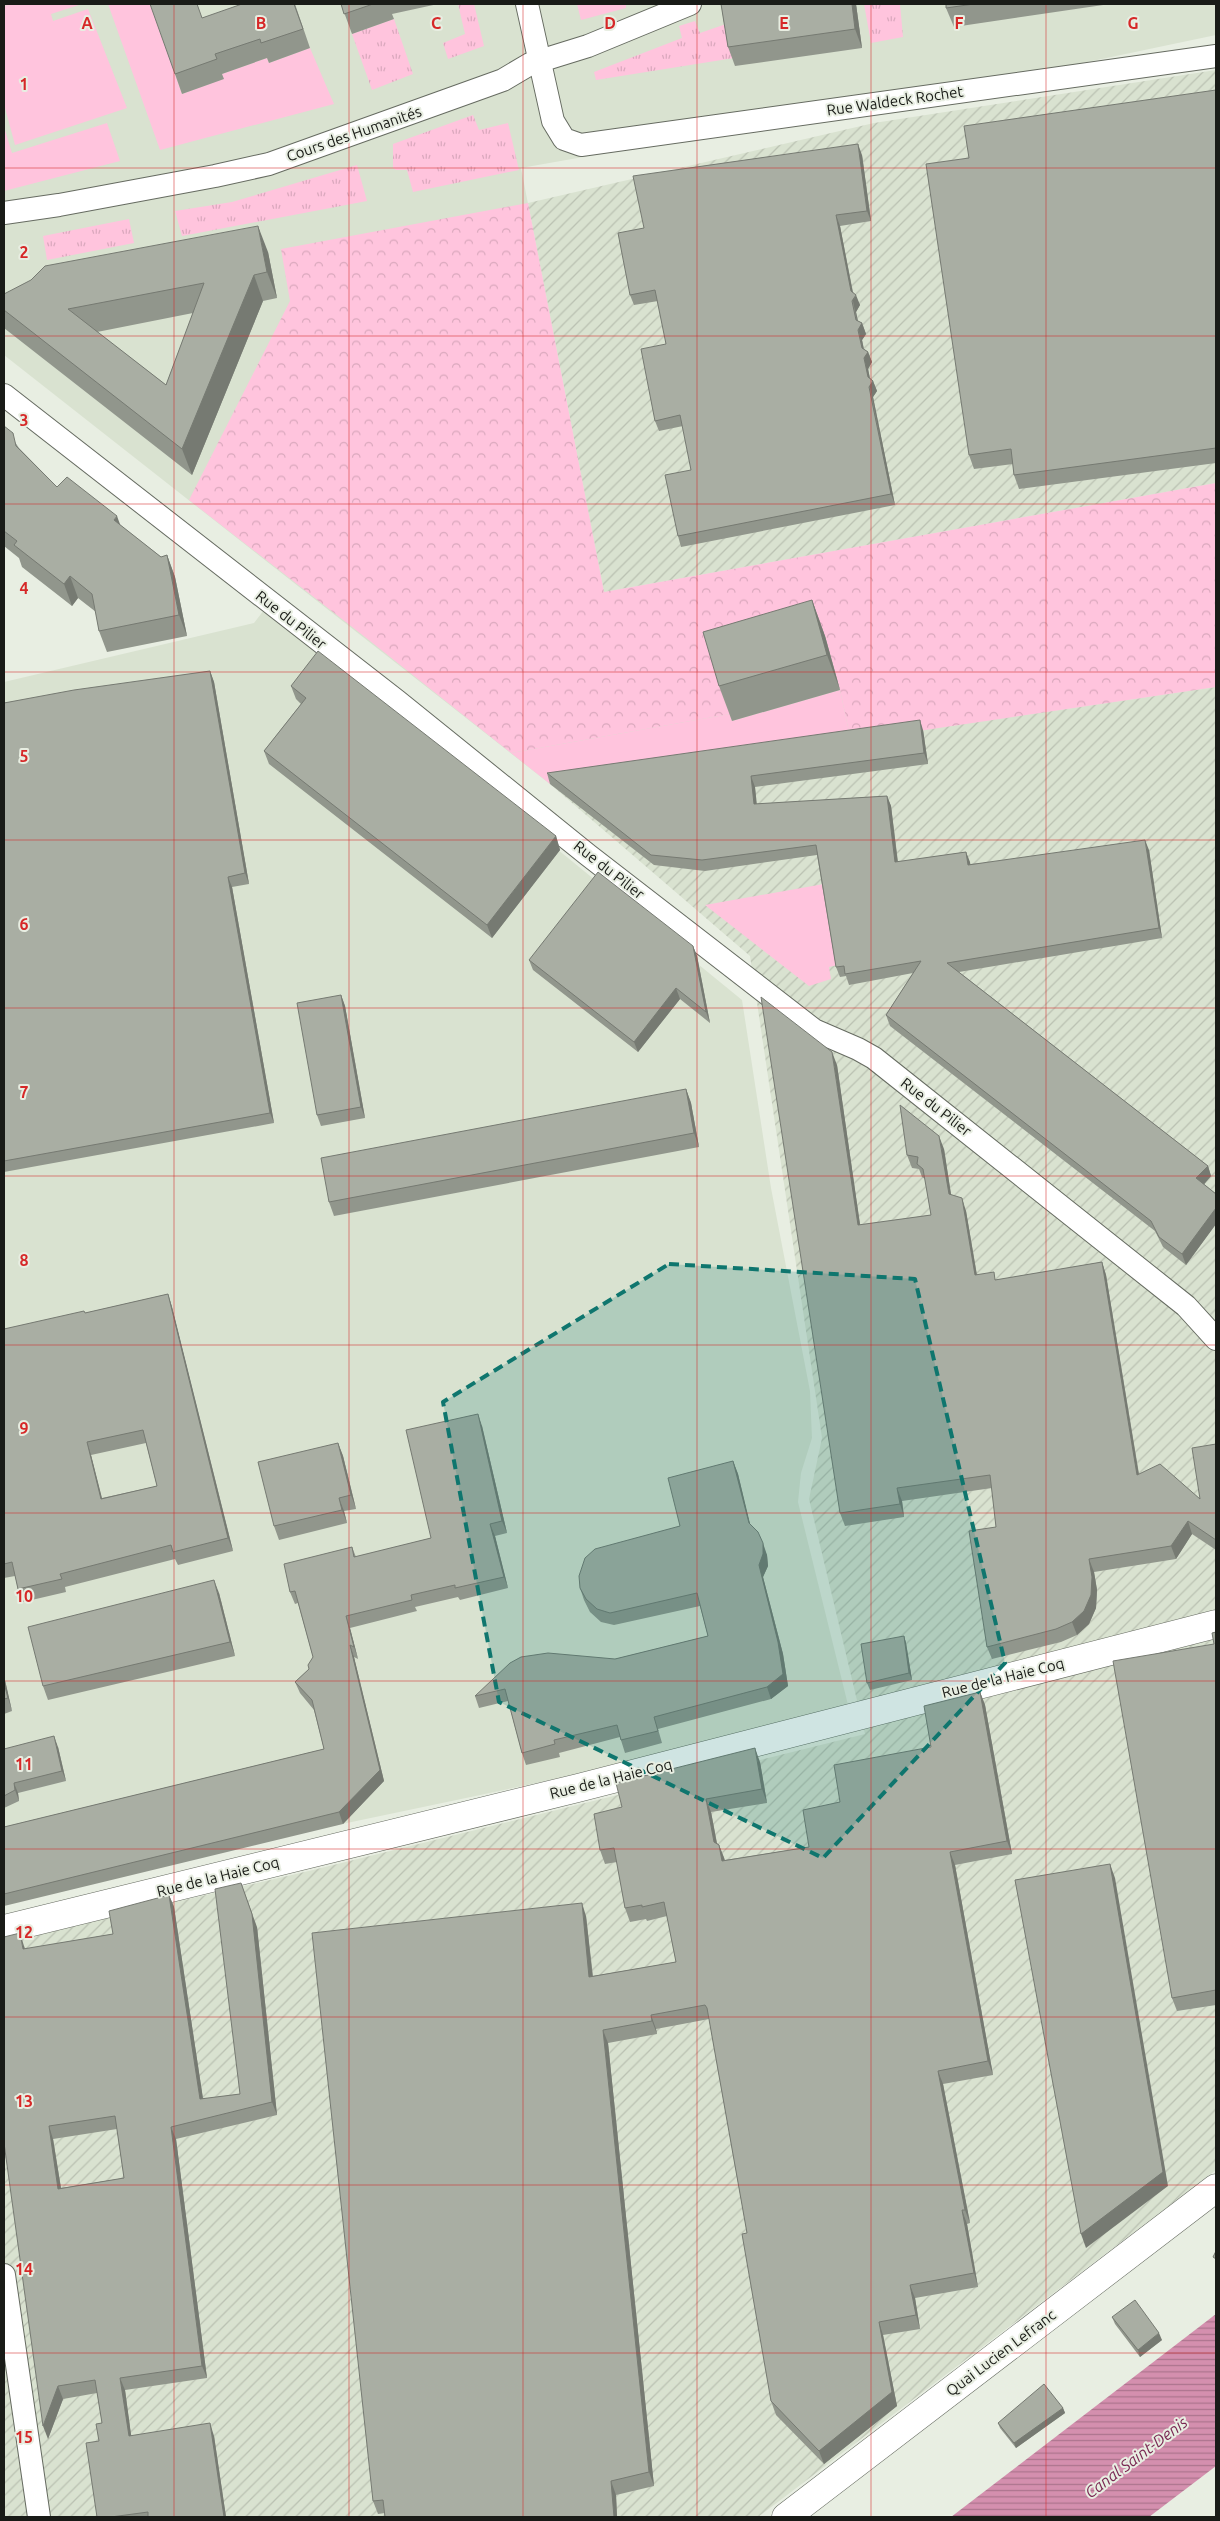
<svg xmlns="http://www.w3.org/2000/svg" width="1220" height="2521" viewBox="0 0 1220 2521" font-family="Ubuntu,sans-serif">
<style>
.built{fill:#d9e2d0}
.industrial{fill:url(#industrial-furrows)}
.grass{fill:url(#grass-tufts)}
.forest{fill:url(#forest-crowns)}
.garden{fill:#ffc4dd}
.water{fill:url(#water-rules)}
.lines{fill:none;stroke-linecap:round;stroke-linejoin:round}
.street-casing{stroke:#666b61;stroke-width:24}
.secondary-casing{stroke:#666b61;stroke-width:29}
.street{stroke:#fff;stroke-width:22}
.secondary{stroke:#fff;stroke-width:28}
.wall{fill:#91968c;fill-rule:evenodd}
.shaded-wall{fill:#767a72}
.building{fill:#a9aea3;stroke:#767a72;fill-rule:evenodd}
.marked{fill:#0f766e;fill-opacity:0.2;stroke:#0f766e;stroke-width:4;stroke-dasharray:10 6;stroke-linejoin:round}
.grid{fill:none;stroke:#d62828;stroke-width:1;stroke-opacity:0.55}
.labels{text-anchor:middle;stroke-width:4;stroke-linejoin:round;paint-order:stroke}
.street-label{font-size:15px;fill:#191b17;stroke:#e8eee2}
.water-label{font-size:16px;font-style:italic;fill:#7a2853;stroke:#e8eee2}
.grid-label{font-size:16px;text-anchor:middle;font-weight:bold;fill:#d62828;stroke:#e8eee2;stroke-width:4;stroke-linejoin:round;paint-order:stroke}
</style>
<defs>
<pattern id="industrial-furrows" width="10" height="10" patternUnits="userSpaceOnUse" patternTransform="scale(1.25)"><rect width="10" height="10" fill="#d9e2d0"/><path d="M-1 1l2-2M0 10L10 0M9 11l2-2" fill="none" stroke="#bac1b2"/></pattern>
<pattern id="grass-tufts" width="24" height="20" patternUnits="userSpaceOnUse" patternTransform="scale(1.25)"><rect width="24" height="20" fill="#ffc4dd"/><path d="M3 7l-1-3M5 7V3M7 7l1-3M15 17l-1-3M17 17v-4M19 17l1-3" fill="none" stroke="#daa8bd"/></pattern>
<pattern id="forest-crowns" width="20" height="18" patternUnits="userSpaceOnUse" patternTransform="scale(1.25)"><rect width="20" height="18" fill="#ffc4dd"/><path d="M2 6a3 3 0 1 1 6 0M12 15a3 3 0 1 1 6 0" fill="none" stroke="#daa8bd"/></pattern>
<pattern id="water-rules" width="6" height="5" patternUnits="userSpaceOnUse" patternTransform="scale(1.25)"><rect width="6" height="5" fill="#d48fae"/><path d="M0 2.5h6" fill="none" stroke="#ab748d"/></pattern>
</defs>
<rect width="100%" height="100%" fill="#e8eee2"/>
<g class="built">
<path d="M 4,4 L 1216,4 L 1216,35 L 906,100 L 521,168 L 604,592 L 1216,483 L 1216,687 L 550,784 L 4,355 Z"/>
<path d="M 264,610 L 742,1000 L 771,1188 L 810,1391 L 812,1438 L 801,1473 L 798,1502 L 851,1717 L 4,1895 L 4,682 L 254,623 Z"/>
</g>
<g class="industrial">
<path d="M 1216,70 L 1216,483 L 604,592 L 528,203 L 874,123 Z"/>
<path d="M 1216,687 L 1216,2170 L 758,2517 L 4,2517 L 4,1942 L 313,1870 L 865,1734 L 809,1499 L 822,1438 L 750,956 L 550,784 Z"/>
</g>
<g class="grass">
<path d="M 458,4 L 474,4 L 484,46 L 448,59 L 443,43 L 465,34 Z"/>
<path d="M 864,4 L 900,4 L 903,37 L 871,43 Z"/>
<path d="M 394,19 L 413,74 L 372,90 L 352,34 Z"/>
<path d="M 695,21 L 700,33 L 729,23 L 734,58 L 596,80 L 594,72 L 682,38 L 679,26 Z"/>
<path d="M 473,115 L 479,130 L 508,123 L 519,170 L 413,192 L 407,170 L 396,170 L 393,168 L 393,144 Z"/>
<path d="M 357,165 L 367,201 L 182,236 L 175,211 L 232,202 Z"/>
<path d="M 129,219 L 134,243 L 47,260 L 43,236 Z"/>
</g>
<path class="forest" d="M 528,203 L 604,592 L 1216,483 L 1216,687 L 851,741 L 840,690 L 825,636 L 730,714 L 511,753 L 365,637 L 189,500 L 290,301 L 281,249 Z"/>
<g class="garden">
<path d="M 11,4 L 82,4 L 51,14 L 53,21 L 88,9 L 127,108 L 15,145 L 4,104 L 4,6 Z"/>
<path d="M 108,4 L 150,4 L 182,94 L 223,79 L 222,74 L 267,58 L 269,63 L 310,48 L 334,104 L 160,150 Z"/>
<path d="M 577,4 L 626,4 L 626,8 L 581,20 Z"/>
<path d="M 107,123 L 120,161 L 4,191 L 4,127 L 12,153 Z"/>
<path d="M 840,690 L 851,741 L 550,784 L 511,753 L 730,714 L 732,721 Z"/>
<path d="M 824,884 L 842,964 L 829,967 L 831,979 L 809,986 L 705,905 Z"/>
</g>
<path class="water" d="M 1216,2314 L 1216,2466 L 1149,2517 L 951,2517 Z"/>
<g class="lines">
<g class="street-casing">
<g id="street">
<path d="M 527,4 L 553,121 L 564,139 L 581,145 L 1216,56"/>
<path d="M 4,213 L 59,205 L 215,176 L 269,164 L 503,80 L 530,64 L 588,46 L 690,4"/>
<path d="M 4,395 L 397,701 L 588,855 L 814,1030 L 858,1049 L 874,1058 L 1186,1306 L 1216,1339"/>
<path d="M 4,2275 L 39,2517"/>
</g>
</g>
<g class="secondary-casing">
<g id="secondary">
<path d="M 4,1929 L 578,1788 L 1216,1624"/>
<path d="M 786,2517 L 1216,2188"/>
</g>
</g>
<use href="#street" class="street"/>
<use href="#secondary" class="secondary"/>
</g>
<g class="wall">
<path d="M 295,4 L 310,48 L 269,63 L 267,58 L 222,74 L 224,79 L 182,94 L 175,74 L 202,18 Z"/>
<path d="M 341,4 L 438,4 L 392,14 L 394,19 L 352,34 Z"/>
<path d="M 721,4 L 856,4 L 862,48 L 735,66 L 728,47 Z"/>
<path d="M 946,4 L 1110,4 L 954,27 L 946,8 Z"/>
<path d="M 1216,90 L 1216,463 L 1019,489 L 1014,475 L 1013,464 L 974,469 L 969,455 Z"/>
<path d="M 862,155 L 871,221 L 840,226 L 853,292 L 860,305 L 856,312 L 858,321 L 862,323 L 866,334 L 862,340 L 864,349 L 868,352 L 872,362 L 868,369 L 870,378 L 873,381 L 877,391 L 873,397 L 895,505 L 681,547 L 678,536 L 691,470 L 683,426 L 659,431 L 655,421 L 666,344 L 658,301 L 634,305 L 630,295 L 644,228 Z"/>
<path d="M 268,252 L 277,298 L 263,301 L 192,475 L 4,328 L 4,294 ZM 193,313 L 166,385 L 97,332 Z"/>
<path d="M 4,426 L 19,448 L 57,487 L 120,525 L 161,557 L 167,555 L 175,577 L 187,636 L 107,652 L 99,631 L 96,612 L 78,598 L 72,606 L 22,567 L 19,558 L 4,546 Z"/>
<path d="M 812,600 L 825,636 L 840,690 L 732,721 L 719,686 Z"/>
<path d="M 210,671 L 214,682 L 249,884 L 232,887 L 274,1123 L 4,1172 L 4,703 Z"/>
<path d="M 291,686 L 556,836 L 560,850 L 492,938 L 269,764 L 264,751 L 301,704 L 296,699 Z"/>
<path d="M 923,730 L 928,764 L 755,787 L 756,804 L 887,796 L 891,806 L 898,862 L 966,852 L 970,864 L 1149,850 L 1162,938 L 959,972 L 1208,1166 L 1211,1176 L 1204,1184 L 1216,1194 L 1216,1224 L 1186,1265 L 1163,1247 L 1155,1231 L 890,1026 L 886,1015 L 913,973 L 849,985 L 846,976 L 840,977 L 836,967 L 817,855 L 705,871 L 654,865 L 550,784 L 547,773 Z"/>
<path d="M 693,946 L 697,956 L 710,1023 L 680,999 L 638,1052 L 533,970 L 529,960 Z"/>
<path d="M 341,995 L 345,1006 L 365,1118 L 321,1126 L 317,1115 Z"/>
<path d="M 837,1065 L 860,1225 L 931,1215 L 925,1179 L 922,1177 L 919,1169 L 912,1168 L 907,1155 L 944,1149 L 951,1195 L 966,1211 L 977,1275 L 996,1280 L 1102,1262 L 1106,1275 L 1139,1474 L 1200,1499 L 1216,1444 L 1216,1550 L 1192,1534 L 1176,1559 L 1094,1572 L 1097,1590 L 1096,1608 L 1089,1624 L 1077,1635 L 1061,1642 L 992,1659 L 987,1647 L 996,1527 L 992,1488 L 902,1501 L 904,1517 L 845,1526 L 840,1513 Z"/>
<path d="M 686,1089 L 691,1103 L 699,1147 L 334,1216 L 329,1202 Z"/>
<path d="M 168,1294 L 172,1307 L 233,1551 L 178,1565 L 175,1559 L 65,1587 L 66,1592 L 23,1602 L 18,1589 L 15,1576 L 4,1578 L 4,1329 L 85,1313 ZM 146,1443 L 157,1486 L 102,1498 L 91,1455 Z"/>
<path d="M 482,1426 L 507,1533 L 495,1536 L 508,1588 L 460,1600 L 458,1597 L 415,1607 L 417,1611 L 350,1628 L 358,1659 L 354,1657 L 384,1781 L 343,1824 L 4,1906 L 4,1827 L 324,1749 L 314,1710 L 300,1693 L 295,1682 L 309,1669 L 313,1657 L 298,1603 L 295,1604 L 290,1592 L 352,1547 L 356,1557 L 431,1538 Z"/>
<path d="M 338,1443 L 343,1456 L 356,1509 L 344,1511 L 347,1523 L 279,1540 L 274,1526 Z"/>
<path d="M 733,1461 L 738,1474 L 750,1525 L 767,1555 L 768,1566 L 763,1577 L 783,1654 L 788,1686 L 771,1699 L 658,1729 L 662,1743 L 625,1753 L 620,1737 L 559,1753 L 560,1757 L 526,1765 L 522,1753 L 508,1701 L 479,1708 L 475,1696 L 615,1659 L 708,1636 L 700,1606 L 614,1625 L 601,1622 L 590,1612 L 584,1600 L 580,1588 L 680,1526 Z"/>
<path d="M 219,1593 L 235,1656 L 48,1700 L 43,1686 Z"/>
<path d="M 1216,1632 L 1216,2005 L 1177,2011 L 1172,1998 L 1214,1644 Z"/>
<path d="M 904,1636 L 906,1643 L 912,1680 L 870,1690 L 867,1683 Z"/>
<path d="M 4,1676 L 12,1711 L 4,1714 Z"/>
<path d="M 980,1692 L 985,1705 L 1012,1854 L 955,1865 L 993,2075 L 943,2084 L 970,2223 L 967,2224 L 978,2287 L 915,2298 L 920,2329 L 883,2335 L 897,2406 L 824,2464 L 776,2415 L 771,2401 L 747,2233 L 709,2019 L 656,2029 L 657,2034 L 608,2043 L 654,2486 L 616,2495 L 617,2517 L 385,2517 L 385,2513 L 378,2514 L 373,2501 L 586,1916 L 593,1976 L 676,1962 L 667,1916 L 647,1921 L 646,1919 L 630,1922 L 625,1908 L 617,1862 L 605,1864 L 600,1850 L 622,1807 L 760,1762 L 767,1803 L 711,1812 L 717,1843 L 719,1845 L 725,1860 L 809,1847 L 840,1802 L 931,1747 Z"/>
<path d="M 58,1747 L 66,1781 L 18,1793 L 19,1801 L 4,1808 L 4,1749 Z"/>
<path d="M 169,1895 L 174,1907 L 203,2099 L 240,2094 L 257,1927 L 277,2115 L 176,2139 L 207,2378 L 125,2390 L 131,2436 L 214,2436 L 226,2517 L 97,2517 L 99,2441 L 102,2423 L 97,2393 L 63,2399 L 48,2439 L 24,1946 L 25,1949 L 113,1934 ZM 117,2129 L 124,2178 L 61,2188 L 53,2139 Z"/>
<path d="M 1112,2317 L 1162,2340 L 1140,2357 L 1115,2324 Z"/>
<path d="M 1063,2408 L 1065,2413 L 1016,2448 L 1000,2428 L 998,2423 Z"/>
</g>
<g class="shaded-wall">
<path d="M 852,4 L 856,4 L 862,48 L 855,29 Z"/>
<path d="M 858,144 L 862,155 L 871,221 L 867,211 Z"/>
<path d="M 836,215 L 840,226 L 854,299 L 856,295 L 860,305 L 856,312 L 859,327 L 862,323 L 866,334 L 862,340 L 865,356 L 868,352 L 872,362 L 868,369 L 871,384 L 873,381 L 877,391 L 873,397 L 895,505 L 891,494 Z"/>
<path d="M 258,226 L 268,252 L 277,298 L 267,272 Z"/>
<path d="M 254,275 L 263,301 L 192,475 L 182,449 Z"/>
<path d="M 117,516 L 125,538 L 114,520 Z"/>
<path d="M 167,555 L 175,577 L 187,636 L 179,615 Z"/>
<path d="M 70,576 L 78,598 L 72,606 L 64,584 Z"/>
<path d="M 812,600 L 825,636 L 840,690 L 827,655 Z"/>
<path d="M 210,671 L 214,682 L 249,884 L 245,873 Z"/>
<path d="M 920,720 L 923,730 L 928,764 L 924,753 Z"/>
<path d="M 751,776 L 755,787 L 758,815 L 754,804 Z"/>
<path d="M 887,796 L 891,806 L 899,873 L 895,862 Z"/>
<path d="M 556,836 L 560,850 L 492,938 L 487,925 Z"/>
<path d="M 1145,840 L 1149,850 L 1162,938 L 1159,928 Z"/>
<path d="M 966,852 L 970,862 L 972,875 L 968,865 Z"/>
<path d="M 228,877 L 232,887 L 274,1123 L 270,1113 Z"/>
<path d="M 693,946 L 697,956 L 710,1023 L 706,1012 Z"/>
<path d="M 676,988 L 680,999 L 638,1052 L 634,1042 Z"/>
<path d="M 341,995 L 345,1006 L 365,1118 L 361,1107 Z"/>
<path d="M 832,1052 L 837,1065 L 862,1238 L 858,1225 Z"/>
<path d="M 686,1089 L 691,1103 L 699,1147 L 694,1133 Z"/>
<path d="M 939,1136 L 944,1149 L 953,1207 L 949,1194 Z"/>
<path d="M 1208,1166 L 1211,1176 L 1200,1189 L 1196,1178 Z"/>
<path d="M 962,1198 L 966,1211 L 979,1288 L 975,1275 Z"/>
<path d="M 1216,1208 L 1216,1224 L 1186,1265 L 1182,1254 Z"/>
<path d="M 1102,1262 L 1106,1275 L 1141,1488 L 1137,1475 Z"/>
<path d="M 168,1294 L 172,1307 L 233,1551 L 228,1538 Z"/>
<path d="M 478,1414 L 482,1426 L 507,1533 L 502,1521 Z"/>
<path d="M 87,1442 L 91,1455 L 105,1511 L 101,1499 Z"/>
<path d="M 338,1443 L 343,1456 L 356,1509 L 351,1495 Z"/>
<path d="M 733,1461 L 738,1474 L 753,1536 L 749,1523 Z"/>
<path d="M 897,1488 L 902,1501 L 904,1517 L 900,1504 Z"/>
<path d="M 339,1498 L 344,1511 L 347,1523 L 342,1510 Z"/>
<path d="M 1188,1521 L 1192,1534 L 1176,1559 L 1171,1546 Z"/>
<path d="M 490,1524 L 495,1536 L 508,1588 L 504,1577 Z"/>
<path d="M 763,1543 L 767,1555 L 768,1566 L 763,1577 L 783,1654 L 788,1686 L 771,1699 L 767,1687 L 759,1565 Z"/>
<path d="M 1089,1559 L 1094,1572 L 1097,1590 L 1096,1608 L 1089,1624 L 1077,1635 L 1072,1622 Z"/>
<path d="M 214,1580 L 219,1593 L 235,1656 L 230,1642 Z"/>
<path d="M 346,1616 L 350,1628 L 358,1659 L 354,1647 Z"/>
<path d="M 904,1636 L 906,1643 L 912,1680 L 909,1673 Z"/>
<path d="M 350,1645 L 354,1657 L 384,1781 L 343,1824 L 339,1812 Z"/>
<path d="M 4,1676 L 12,1711 L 8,1698 L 4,1683 Z"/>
<path d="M 980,1692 L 985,1705 L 1012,1854 L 1007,1841 Z"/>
<path d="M 54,1736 L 58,1747 L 66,1781 L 62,1771 Z"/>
<path d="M 755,1748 L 760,1762 L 767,1803 L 762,1789 Z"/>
<path d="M 14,1783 L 18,1793 L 19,1801 L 15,1790 Z"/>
<path d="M 706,1799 L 711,1812 L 719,1855 L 714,1842 Z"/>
<path d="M 719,1845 L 724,1858 L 727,1874 L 722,1861 Z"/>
<path d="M 950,1852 L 955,1865 L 993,2075 L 988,2061 Z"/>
<path d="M 1110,1864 L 1115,1878 L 1168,2186 L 1086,2248 L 1081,2234 Z"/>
<path d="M 241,1883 L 257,1927 L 277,2115 L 272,2102 Z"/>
<path d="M 169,1895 L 174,1907 L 205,2112 L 200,2099 Z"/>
<path d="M 582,1903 L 586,1916 L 594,1990 L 589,1977 Z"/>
<path d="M 20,1933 L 24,1946 L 28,1961 L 23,1949 Z"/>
<path d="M 651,2015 L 656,2029 L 657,2034 L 652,2021 Z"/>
<path d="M 603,2030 L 608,2043 L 654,2486 L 649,2472 Z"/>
<path d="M 938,2071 L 943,2084 L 970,2223 L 965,2210 Z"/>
<path d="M 49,2126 L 53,2139 L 63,2201 L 58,2189 Z"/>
<path d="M 171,2127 L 176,2139 L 207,2378 L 202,2366 Z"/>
<path d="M 962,2210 L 967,2224 L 978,2287 L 974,2273 Z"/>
<path d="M 910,2285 L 915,2298 L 920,2329 L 916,2315 Z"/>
<path d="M 879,2322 L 883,2335 L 897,2406 L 824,2464 L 819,2451 Z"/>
<path d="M 1159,2333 L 1162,2340 L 1140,2357 L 1138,2350 Z"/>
<path d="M 120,2378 L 125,2390 L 133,2449 L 129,2436 Z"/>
<path d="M 58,2386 L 63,2399 L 48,2439 L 43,2426 Z"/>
<path d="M 1063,2408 L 1065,2413 L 1016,2448 L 1014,2443 Z"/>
<path d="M 210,2423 L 214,2436 L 226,2517 L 224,2517 Z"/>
<path d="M 611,2481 L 616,2495 L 617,2517 L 614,2517 Z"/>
</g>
<g class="building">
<path d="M 150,4 L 197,4 L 202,18 L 242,4 L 294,4 L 303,29 L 261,43 L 260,39 L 215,54 L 217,59 L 175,74 Z"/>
<path d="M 341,4 L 373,4 L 344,14 Z"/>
<path d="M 721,4 L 852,4 L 855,29 L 728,47 Z"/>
<path d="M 946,4 L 974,4 L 946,8 Z"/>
<path d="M 1216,90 L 1216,448 L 1014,475 L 1011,449 L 969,455 L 926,164 L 969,158 L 964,126 Z"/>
<path d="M 858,144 L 867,211 L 836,215 L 851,291 L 856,295 L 852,301 L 856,320 L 862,323 L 858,330 L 862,348 L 868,352 L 864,358 L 868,377 L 873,381 L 869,387 L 891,494 L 678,536 L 665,475 L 691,470 L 680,415 L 655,421 L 641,349 L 666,344 L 655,290 L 630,295 L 618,233 L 644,228 L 633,176 Z"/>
<path d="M 258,226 L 267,272 L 254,275 L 182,449 L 4,310 L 4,294 L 31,280 L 45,266 ZM 204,283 L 166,385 L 68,309 Z"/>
<path d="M 4,426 L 13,433 L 16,446 L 57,487 L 67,477 L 117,516 L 114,520 L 161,557 L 167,555 L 179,615 L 99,631 L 92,594 L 70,576 L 64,584 L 14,545 L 17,541 L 4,531 Z"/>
<path d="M 812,600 L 827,655 L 719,686 L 703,632 Z"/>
<path d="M 318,651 L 556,836 L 487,925 L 264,751 L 306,698 L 291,686 Z"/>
<path d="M 210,671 L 245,873 L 228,877 L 270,1113 L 4,1161 L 4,703 L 74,690 Z"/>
<path d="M 920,720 L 924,753 L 751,776 L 754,804 L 887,796 L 895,862 L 966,852 L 968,865 L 1145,840 L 1159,928 L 947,963 L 1208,1166 L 1196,1178 L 1216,1194 L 1216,1208 L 1182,1254 L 1159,1237 L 1151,1221 L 886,1015 L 921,961 L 845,974 L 844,966 L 836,967 L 816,845 L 702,860 L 651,855 L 547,773 Z"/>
<path d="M 598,872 L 693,946 L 706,1012 L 676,988 L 634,1042 L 529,960 Z"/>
<path d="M 341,995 L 361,1107 L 317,1115 L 297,1003 Z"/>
<path d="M 761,997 L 832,1052 L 858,1225 L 931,1215 L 923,1169 L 917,1164 L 918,1157 L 907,1155 L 900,1105 L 939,1136 L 949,1194 L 962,1198 L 975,1275 L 994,1272 L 995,1280 L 1102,1262 L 1137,1475 L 1160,1464 L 1200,1499 L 1192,1448 L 1216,1444 L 1216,1540 L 1188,1521 L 1171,1546 L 1089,1559 L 1092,1577 L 1091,1595 L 1084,1611 L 1072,1622 L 1056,1629 L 987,1647 L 969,1531 L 996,1527 L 990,1475 L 897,1488 L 900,1504 L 840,1513 Z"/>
<path d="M 686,1089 L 694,1133 L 329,1202 L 321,1158 Z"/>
<path d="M 168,1294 L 228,1538 L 173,1552 L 171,1545 L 60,1574 L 62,1579 L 18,1589 L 12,1562 L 4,1564 L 4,1329 L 84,1311 L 85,1313 ZM 143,1430 L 157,1486 L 101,1499 L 87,1442 Z"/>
<path d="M 478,1414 L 502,1521 L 490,1524 L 504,1577 L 455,1588 L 455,1585 L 411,1595 L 412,1600 L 346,1616 L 354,1647 L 350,1645 L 380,1770 L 339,1812 L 4,1894 L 4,1827 L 324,1749 L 312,1700 L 295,1682 L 309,1669 L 308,1665 L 313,1657 L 295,1591 L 290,1592 L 284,1564 L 352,1547 L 354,1557 L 431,1538 L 406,1430 Z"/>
<path d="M 338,1443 L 351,1495 L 339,1498 L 342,1510 L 274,1526 L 258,1462 Z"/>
<path d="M 733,1461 L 749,1523 L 758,1532 L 763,1543 L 763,1554 L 759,1565 L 778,1642 L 783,1674 L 767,1687 L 654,1717 L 658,1731 L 621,1740 L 617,1725 L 554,1740 L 555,1744 L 522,1753 L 505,1689 L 475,1696 L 510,1663 L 521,1657 L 548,1653 L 615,1659 L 708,1636 L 697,1593 L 610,1613 L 597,1609 L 586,1599 L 580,1588 L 579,1576 L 585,1558 L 595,1549 L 680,1526 L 668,1478 Z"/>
<path d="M 214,1580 L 230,1642 L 43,1686 L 28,1627 Z"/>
<path d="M 1216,1632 L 1216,1990 L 1172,1998 L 1113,1661 L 1214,1644 L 1212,1633 Z"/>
<path d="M 904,1636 L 909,1673 L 867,1683 L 861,1644 Z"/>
<path d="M 4,1683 L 8,1698 L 4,1699 Z"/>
<path d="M 980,1692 L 1007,1841 L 950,1852 L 988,2061 L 938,2071 L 965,2210 L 962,2210 L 974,2273 L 910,2285 L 916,2315 L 879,2322 L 892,2392 L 819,2451 L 771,2401 L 742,2234 L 747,2233 L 707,2008 L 705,2005 L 651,2015 L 652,2021 L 603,2030 L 649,2472 L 611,2481 L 614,2517 L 385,2517 L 383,2500 L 373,2501 L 312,1933 L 582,1903 L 589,1977 L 676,1962 L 664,1902 L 642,1907 L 642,1905 L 625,1908 L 614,1848 L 600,1850 L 594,1814 L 622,1807 L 616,1783 L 755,1748 L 762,1789 L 706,1799 L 714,1842 L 719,1845 L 722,1861 L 809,1847 L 803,1810 L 840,1802 L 834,1765 L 931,1747 L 924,1706 Z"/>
<path d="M 54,1736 L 62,1771 L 14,1783 L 15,1790 L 4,1796 L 4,1749 Z"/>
<path d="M 1110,1864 L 1163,2172 L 1081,2234 L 1015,1880 Z"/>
<path d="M 241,1883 L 252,1914 L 272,2102 L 171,2127 L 202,2366 L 120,2378 L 129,2436 L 210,2423 L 224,2517 L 148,2517 L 148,2512 L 111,2517 L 97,2517 L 86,2443 L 99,2441 L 96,2424 L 102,2423 L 95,2380 L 58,2386 L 43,2426 L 4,2143 L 4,1937 L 20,1933 L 23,1949 L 113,1934 L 109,1911 L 169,1895 L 200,2099 L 240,2094 L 215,1889 ZM 115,2116 L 124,2178 L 58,2189 L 49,2126 Z"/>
<path d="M 1216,2251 L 1216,2259 L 1213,2257 Z"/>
<path d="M 1135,2300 L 1159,2333 L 1138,2350 L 1112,2317 Z"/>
<path d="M 1044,2384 L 1063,2408 L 1014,2443 L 998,2423 Z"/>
</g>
<path class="marked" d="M 669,1264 L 915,1279 L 1005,1663 L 823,1858 L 499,1702 L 443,1402 Z"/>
<path class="grid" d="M 174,4 L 174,2517M 349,4 L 349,2517M 523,4 L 523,2517M 697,4 L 697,2517M 871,4 L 871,2517M 1046,4 L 1046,2517M 4,168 L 1216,168M 4,336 L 1216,336M 4,504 L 1216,504M 4,672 L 1216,672M 4,840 L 1216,840M 4,1008 L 1216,1008M 4,1176 L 1216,1176M 4,1345 L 1216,1345M 4,1513 L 1216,1513M 4,1681 L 1216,1681M 4,1849 L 1216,1849M 4,2017 L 1216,2017M 4,2185 L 1216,2185M 4,2353 L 1216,2353"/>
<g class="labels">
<g class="street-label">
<text transform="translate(895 101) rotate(-8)" y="5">Rue Waldeck Rochet</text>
<text transform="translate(354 134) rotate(-19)" y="5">Cours des Humanités</text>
<text transform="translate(291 620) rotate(38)" y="5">Rue du Pilier</text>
<text transform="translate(609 870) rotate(38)" y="5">Rue du Pilier</text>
<text transform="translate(936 1107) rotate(38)" y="5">Rue du Pilier</text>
<text transform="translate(1003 1678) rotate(-14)" y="5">Rue de la Haie Coq</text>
<text transform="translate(611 1779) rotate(-14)" y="5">Rue de la Haie Coq</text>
<text transform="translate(218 1877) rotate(-14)" y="5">Rue de la Haie Coq</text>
<text transform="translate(1001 2353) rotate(-37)" y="5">Quai Lucien Lefranc</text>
</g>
<g class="water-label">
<text transform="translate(1136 2457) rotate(-37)" y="6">Canal Saint-Denis</text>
</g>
</g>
<g class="grid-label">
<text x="87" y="29">A</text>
<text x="261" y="29">B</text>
<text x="436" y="29">C</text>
<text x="610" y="29">D</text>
<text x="784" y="29">E</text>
<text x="959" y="29">F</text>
<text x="1133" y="29">G</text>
<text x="24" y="90">1</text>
<text x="24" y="258">2</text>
<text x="24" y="426">3</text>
<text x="24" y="594">4</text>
<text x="24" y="762">5</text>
<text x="24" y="930">6</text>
<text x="24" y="1098">7</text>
<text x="24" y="1266">8</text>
<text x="24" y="1434">9</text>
<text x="24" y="1602">10</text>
<text x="24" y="1770">11</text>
<text x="24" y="1938">12</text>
<text x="24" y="2107">13</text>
<text x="24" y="2275">14</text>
<text x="24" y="2443">15</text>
</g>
<rect width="1220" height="2521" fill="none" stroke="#191b17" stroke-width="10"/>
</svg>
